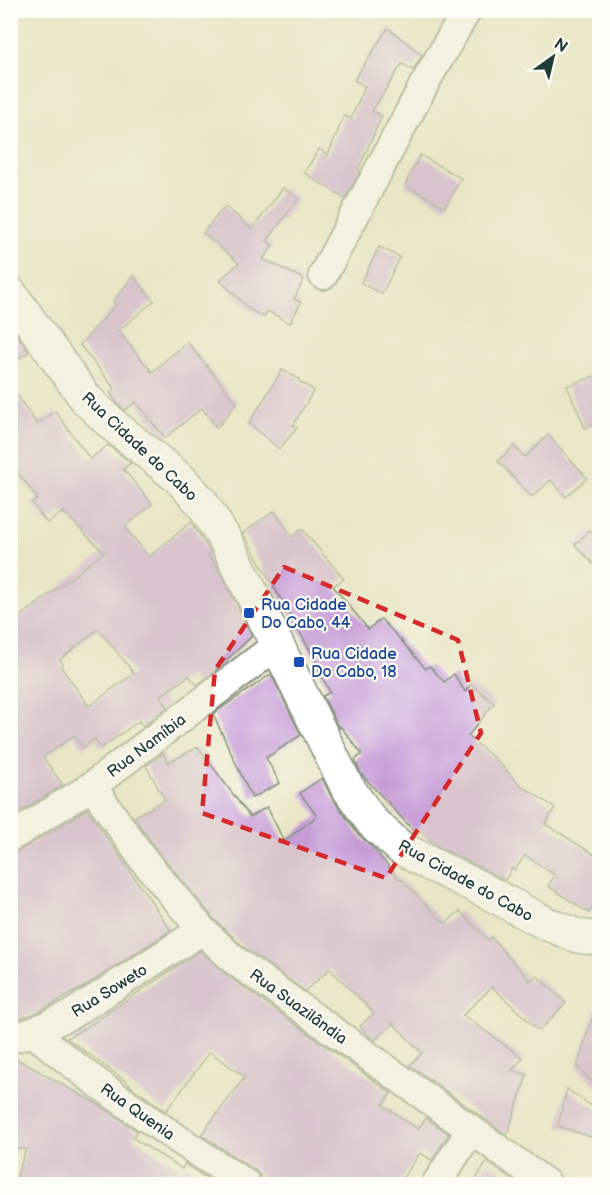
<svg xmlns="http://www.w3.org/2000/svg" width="610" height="1195" viewBox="0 0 610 1195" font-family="'Balsamiq Sans',sans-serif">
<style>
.building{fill:#c69cd6;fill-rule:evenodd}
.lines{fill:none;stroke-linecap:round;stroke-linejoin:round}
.minor-casing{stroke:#84917d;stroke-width:32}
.tertiary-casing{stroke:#84917d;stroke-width:36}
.minor{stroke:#fff;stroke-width:28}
.tertiary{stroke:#fff;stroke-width:33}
.marked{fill:none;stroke:#d62828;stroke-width:4.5;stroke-dasharray:12 8;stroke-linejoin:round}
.transit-dot{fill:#1a4fb4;stroke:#fdfcf7;stroke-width:2}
.labels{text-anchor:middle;stroke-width:4.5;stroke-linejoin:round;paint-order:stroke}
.street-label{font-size:16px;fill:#1f3d34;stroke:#fdfcf7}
.transit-label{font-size:16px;fill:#164399;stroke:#fdfcf7;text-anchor:start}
</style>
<rect width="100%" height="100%" fill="#fdfcf7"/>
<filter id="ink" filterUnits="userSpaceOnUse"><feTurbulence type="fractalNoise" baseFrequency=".0167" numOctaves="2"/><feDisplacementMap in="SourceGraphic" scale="12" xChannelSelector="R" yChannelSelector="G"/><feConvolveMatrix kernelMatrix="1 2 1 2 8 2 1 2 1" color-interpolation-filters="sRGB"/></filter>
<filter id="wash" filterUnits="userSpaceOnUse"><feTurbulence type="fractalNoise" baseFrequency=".008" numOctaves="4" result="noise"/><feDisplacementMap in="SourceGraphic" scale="24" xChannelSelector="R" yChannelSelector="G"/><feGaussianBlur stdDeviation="1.35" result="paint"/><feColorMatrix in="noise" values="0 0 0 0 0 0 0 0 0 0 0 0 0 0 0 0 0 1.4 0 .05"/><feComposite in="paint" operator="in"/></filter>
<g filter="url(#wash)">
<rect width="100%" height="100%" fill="#eae5c6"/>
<g id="blocks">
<g class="building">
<path d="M 388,28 L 422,55 L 413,70 L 402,64 L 372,111 L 382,116 L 358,170 L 360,171 L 345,198 L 304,173 L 319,149 L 328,155 L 344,116 L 351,119 L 365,86 L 354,80 Z"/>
<path d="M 420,155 L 461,178 L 445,207 L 405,185 Z"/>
<path d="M 283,188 L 298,199 L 267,241 L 273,246 L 263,259 L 304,279 L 294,299 L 301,302 L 290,323 L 267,311 L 264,317 L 250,310 L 220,280 L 239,263 L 203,233 L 225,206 L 252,229 Z"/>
<path d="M 379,247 L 400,257 L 382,294 L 361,283 Z"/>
<path d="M 133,276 L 154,301 L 118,331 L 152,372 L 187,342 L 237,403 L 217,428 L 202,408 L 165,438 L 136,402 L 125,410 L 119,405 L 110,393 L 115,389 L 80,345 L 116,305 L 113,302 Z"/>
<path d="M 17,335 L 29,352 L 10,364 L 10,340 Z"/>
<path d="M 282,370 L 299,379 L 298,381 L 314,390 L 293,425 L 297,428 L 279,449 L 249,423 Z"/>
<path d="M 600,374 L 600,422 L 585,428 L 567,386 Z"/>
<path d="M 10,385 L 37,424 L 55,411 L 90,459 L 108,445 L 131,463 L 123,469 L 152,504 L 125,527 L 149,557 L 191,522 L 211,553 L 208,555 L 217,566 L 218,568 L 217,569 L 223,577 L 252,636 L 214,672 L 197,685 L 189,676 L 160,696 L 168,707 L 143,726 L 139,721 L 101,748 L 95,739 L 83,748 L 74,735 L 43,758 L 63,785 L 10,818 L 10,623 L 36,605 L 104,552 L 63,512 L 47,523 L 32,503 L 38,499 L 10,463 ZM 98,629 L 134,673 L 89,706 L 60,666 L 63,664 L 60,660 Z"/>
<path d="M 548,435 L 587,478 L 566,497 L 551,480 L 532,497 L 498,461 L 514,446 L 525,457 Z"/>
<path d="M 274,511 L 292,537 L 302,529 L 344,579 L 333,586 L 368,629 L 381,619 L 399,638 L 426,669 L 430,666 L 444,682 L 454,674 L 465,692 L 471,684 L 494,703 L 468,736 L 495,759 L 518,783 L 555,808 L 545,824 L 600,858 L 600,912 L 593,907 L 589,913 L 548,886 L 555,875 L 525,855 L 515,870 L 512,868 L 505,880 L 440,848 L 417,829 L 415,832 L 361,774 L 355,760 L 362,754 L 340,726 L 339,728 L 323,696 L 330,692 L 316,666 L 318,664 L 243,533 Z"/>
<path d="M 590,530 L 600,540 L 600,571 L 575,545 Z"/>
<path d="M 271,674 L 301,735 L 266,758 L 280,783 L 252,798 L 213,714 Z"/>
<path d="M 198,747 L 250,817 L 267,807 L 284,841 L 317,816 L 300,793 L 322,778 L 331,796 L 357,833 L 373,848 L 399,879 L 400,878 L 445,924 L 460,911 L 488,940 L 491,937 L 530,981 L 536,975 L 566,1003 L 539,1031 L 492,987 L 463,1015 L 523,1058 L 512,1070 L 527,1075 L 507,1135 L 410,1065 L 422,1053 L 393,1023 L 375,1040 L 371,1038 L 360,1026 L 374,1013 L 330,969 L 305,991 L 244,947 L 214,919 L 156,849 L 134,817 L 165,800 L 146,766 L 163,753 L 168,763 Z"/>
<path d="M 87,809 L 171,930 L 87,985 L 38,1012 L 10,1022 L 10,853 L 18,851 L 32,843 Z"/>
<path d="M 200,951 L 224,973 L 391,1093 L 383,1105 L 418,1129 L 426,1118 L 449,1134 L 432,1160 L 420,1153 L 398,1185 L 262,1185 L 260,1176 L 255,1170 L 201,1135 L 245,1077 L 210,1052 L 166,1111 L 129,1085 L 130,1084 L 67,1038 L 90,1025 Z"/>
<path d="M 595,1009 L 600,1010 L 600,1089 L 577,1067 Z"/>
<path d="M 10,1055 L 107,1110 L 137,1131 L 133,1138 L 182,1169 L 185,1164 L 217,1185 L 14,1185 L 26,1149 L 10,1149 Z"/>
<path d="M 567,1089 L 600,1112 L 600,1140 L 558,1126 Z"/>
<path d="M 487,1162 L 516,1182 L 519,1185 L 472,1185 Z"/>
</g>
</g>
</g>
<g filter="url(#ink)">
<use href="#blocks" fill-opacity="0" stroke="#84917d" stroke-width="1.5"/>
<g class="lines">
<g class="minor-casing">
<g id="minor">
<path d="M 323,275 L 427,79 L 467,10"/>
<path d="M 92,786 L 143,859 L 202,930 L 234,960 L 547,1184"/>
<path d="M 10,837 L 24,829 L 92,786 L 277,645"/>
<path d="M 33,1032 C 100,1089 173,1136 246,1184"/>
<path d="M 10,1039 L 33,1032 L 72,1014 L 202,930"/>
<path d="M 436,1184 L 471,1130"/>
</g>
</g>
<g class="tertiary-casing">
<path id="tertiary" d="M 10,293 L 86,399 L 113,425 L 179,478 L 202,503 L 226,541 L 346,785 L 372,822 L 401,848 L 430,864 L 480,888 L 545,923 L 578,936 L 600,939"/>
</g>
<use href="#minor" class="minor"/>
<use href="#tertiary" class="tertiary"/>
</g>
</g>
<path d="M0 0H610V1195H0ZM 284,567 L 458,640 L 481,733 L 386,878 L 202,813 L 215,670 Z" fill="#eae5c6" fill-opacity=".55" fill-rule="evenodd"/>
<path class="marked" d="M 284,567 L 458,640 L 481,733 L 386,878 L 202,813 L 215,670 Z"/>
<g class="transit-dot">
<rect x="243" y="607" width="12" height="12" rx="3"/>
<rect x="293" y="656" width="12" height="12" rx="3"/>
</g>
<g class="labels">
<g class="street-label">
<text transform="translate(140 446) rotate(43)" y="6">Rua Cidade do Cabo</text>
<text transform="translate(146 745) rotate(-37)" y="6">Rua Namíbia</text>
<text transform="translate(466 880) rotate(29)" y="6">Rua Cidade do Cabo</text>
<text transform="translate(109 990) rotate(-32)" y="6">Rua Soweto</text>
<text transform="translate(299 1006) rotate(36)" y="6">Rua Suazilândia</text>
<text transform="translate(138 1111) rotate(35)" y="6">Rua Quenia</text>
</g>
<g class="transit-label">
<text x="261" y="610">Rua Cidade<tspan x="261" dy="18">Do Cabo, 44</tspan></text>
<text x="311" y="659">Rua Cidade<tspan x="311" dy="18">Do Cabo, 18</tspan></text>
</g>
</g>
<rect width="610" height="1195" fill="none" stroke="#fdfcf7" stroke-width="36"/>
<g transform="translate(553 57) rotate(34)" stroke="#fdfcf7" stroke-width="4.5" paint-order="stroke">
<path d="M0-4.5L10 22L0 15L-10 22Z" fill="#1f3d34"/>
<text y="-9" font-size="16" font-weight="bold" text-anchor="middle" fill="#1f3d34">N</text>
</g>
</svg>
